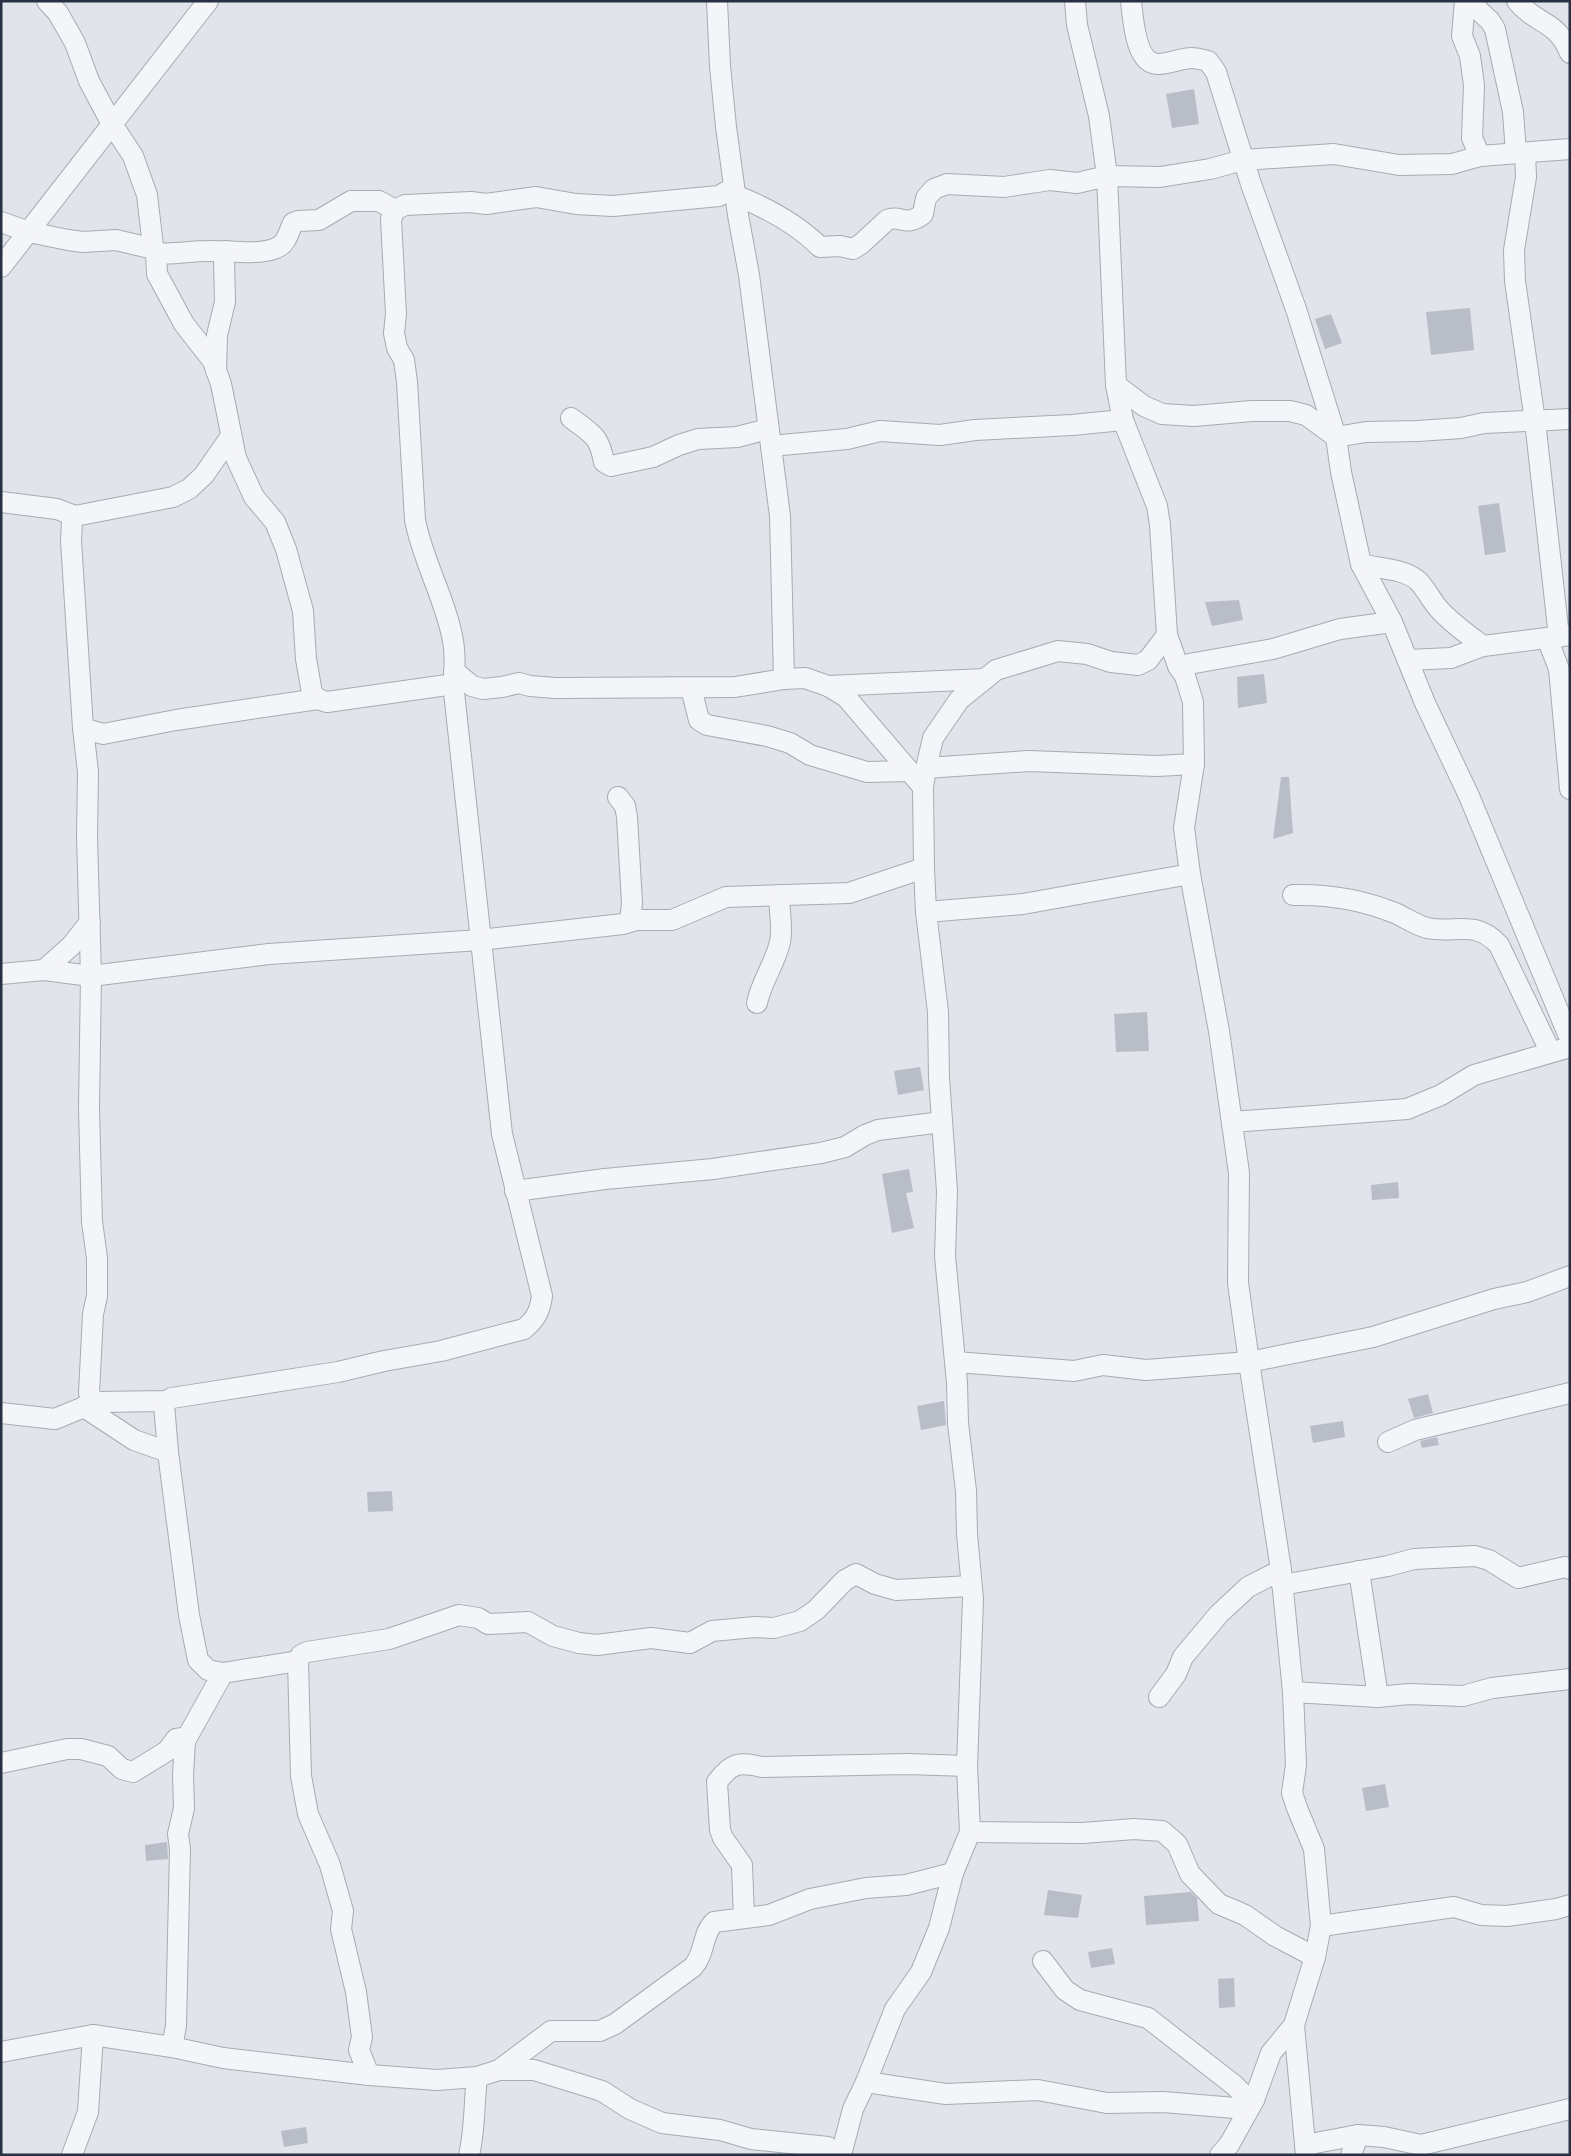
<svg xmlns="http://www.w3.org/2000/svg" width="1571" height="2156" viewBox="0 0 1571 2156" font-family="'Work Sans',sans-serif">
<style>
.building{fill:#b8bdc8}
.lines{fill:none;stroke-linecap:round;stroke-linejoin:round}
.minor-casing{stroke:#a6abb5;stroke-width:22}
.minor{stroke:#f4f5f8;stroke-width:20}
</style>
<rect width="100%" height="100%" fill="#e1e4ea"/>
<g class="building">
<path d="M 1194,89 L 1199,124 L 1172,128 L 1166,94 Z"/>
<path d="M 1470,308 L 1474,350 L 1431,355 L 1426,312 Z"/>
<path d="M 1331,314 L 1342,343 L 1325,349 L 1315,319 Z"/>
<path d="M 1499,503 L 1506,552 L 1485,555 L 1478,506 Z"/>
<path d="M 1239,600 L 1243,620 L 1212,626 L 1205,602 Z"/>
<path d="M 1264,674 L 1267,703 L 1238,708 L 1237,677 Z"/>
<path d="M 1281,777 L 1289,777 L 1293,833 L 1273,839 Z"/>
<path d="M 1147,1012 L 1149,1051 L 1116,1052 L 1114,1014 Z"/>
<path d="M 920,1067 L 924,1090 L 898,1095 L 894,1071 Z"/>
<path d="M 909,1169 L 913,1192 L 906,1193 L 914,1228 L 892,1233 L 882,1174 Z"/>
<path d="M 1398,1182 L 1399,1198 L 1372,1200 L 1371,1185 Z"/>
<path d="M 1428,1394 L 1433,1413 L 1414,1418 L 1408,1399 Z"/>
<path d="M 944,1401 L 946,1425 L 921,1430 L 917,1406 Z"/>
<path d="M 1343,1421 L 1345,1437 L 1313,1443 L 1310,1426 Z"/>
<path d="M 1437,1437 L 1439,1445 L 1422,1448 L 1420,1441 Z"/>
<path d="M 392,1491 L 393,1511 L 368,1512 L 367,1492 Z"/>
<path d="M 1385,1784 L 1389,1807 L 1366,1811 L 1362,1788 Z"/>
<path d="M 167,1842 L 168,1859 L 146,1861 L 145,1845 Z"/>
<path d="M 1048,1890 L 1082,1895 L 1078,1918 L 1044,1915 Z"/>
<path d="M 1191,1892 L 1197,1898 L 1199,1921 L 1146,1925 L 1144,1896 Z"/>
<path d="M 1112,1948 L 1115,1964 L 1091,1968 L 1088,1952 Z"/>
<path d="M 1234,1978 L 1235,2007 L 1219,2008 L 1218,1979 Z"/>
<path d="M 306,2127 L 308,2143 L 284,2147 L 281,2131 Z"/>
</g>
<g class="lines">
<g class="minor-casing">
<g id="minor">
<path d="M 47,1 L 58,13 L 75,43 L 89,81 L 112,124 L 133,156 L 147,195 L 153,246 L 156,253 L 157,274 L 184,324 L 213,361 L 221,384 L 236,458 L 254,497 L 275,522 L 286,549 L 303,611 L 306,659 L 312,693 L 318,699 L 327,702 L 454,684"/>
<path d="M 717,1 L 720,66 L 726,127 L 738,215 L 749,275 L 780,516 L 784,679"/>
<path d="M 1075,1 L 1077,25 L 1099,116 L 1107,176 L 1116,385 L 1123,420 L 1157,506 L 1160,525 L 1167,635 L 1178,666 L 1185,676 L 1193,702 L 1194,764 L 1184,828 L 1190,874 L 1219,1031 L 1239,1173 L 1238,1283 L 1249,1362 L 1281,1570 L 1293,1692 L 1296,1765 L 1292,1793 L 1297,1808 L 1314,1849 L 1321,1926 L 1315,1957 L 1294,2025 L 1271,2053 L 1254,2100 L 1229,2145 L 1220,2155"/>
<path d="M 1131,1 C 1133,18 1135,64 1158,64 C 1169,64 1181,58 1192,58 C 1197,58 1203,60 1208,61 L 1216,72 L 1251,184 L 1296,309 L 1336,437 L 1341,472 L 1361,564 L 1392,622 L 1425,703 L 1469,796 L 1570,1039"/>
<path d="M 1465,1 L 1462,36 L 1470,56 L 1474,85 L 1472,138 L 1480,156"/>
<path d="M 1469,1 L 1490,21 L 1495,29 L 1513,112 L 1516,153"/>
<path d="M 1517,1 C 1536,25 1556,19 1570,53"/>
<path d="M 1525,153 L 1526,177 L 1514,250 L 1515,281 L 1535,421 L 1559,637"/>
<path d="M 735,195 C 765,207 797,224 820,247 L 840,246 L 853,249 L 861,244 L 887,220 C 901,214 905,228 923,214 L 926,198 L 934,189 L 947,184 L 1004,187 L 1050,180 L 1077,183 L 1107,176 L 1160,177 L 1210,169 L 1243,160 L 1334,154 L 1399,165 L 1452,164 L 1480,156 L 1570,149"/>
<path d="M 1,222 L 29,232 L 68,240 L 83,242 L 116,240 L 154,249"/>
<path d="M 156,253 C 173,255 190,251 207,251 C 227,250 259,256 276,248 C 287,244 288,233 293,223 L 298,221 L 319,220 L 351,201 L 379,201 L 395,210"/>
<path d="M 1,267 L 208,1"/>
<path d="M 216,371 L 217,335 L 225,302 L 224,260 L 227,251"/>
<path d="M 1116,385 L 1144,406 L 1162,414 L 1194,416 L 1252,411 L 1290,411 L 1306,415 L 1336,437 L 1366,432 L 1418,431 L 1461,428 L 1484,423 L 1570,419"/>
<path d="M 571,418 C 592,434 599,435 604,462 L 611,466 L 653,457 L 679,445 L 698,439 L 737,437 L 768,429"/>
<path d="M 771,446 L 847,439 L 880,431 L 940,435 L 975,430 L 1072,425 L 1123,420"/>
<path d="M 1,502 L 57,509 L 75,516 L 173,497 L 189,489 L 204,475 L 231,436"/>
<path d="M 75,516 L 72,521 L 71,541 L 83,728 L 88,772 L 87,837 L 91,976 L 89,1109 L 92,1222 L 97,1258 L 97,1296 L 93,1314 L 89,1393 L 92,1399 L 98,1402 L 166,1401 L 172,1398 L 338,1372 L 384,1361 L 441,1351 L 524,1329 C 536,1319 540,1311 542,1296 L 502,1134 L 454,692 C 454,675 456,657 453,641 C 446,600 423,562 415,520 L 407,382 L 404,360 L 397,348 L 394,333 L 396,314 L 391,219 L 395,210 L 405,205 L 471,202 L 486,204 L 536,197 L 576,204 L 613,206 L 719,196 L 734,187"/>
<path d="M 1361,564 C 1379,569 1402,568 1417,580 C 1425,587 1431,600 1438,608 C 1451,623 1467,634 1483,646"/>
<path d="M 1547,638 L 1559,669 L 1570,789"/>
<path d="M 1408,660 L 1451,658 L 1483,646 L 1570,635"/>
<path d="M 1178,666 L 1273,649 L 1340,629 L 1392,622"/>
<path d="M 454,671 L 472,686 L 483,689 L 502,687 L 519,683 L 530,686 L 555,688 L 735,687 L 784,679 L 805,678 L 828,686 L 846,697 L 923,787"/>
<path d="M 828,686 L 985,679"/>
<path d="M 691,688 L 699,720 L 707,725 L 767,736 L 790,743 L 810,755 L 867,772 L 909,771"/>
<path d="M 83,728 L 103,734 L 176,720 L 318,699"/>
<path d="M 926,768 L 1029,761 L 1157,766 L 1194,764"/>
<path d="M 618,797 L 625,806 L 627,817 L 632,903 L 630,921"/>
<path d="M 1293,895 C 1328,894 1363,900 1395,913 C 1406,918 1416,925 1427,928 C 1457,934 1475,919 1499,945 L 1550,1051"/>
<path d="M 926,912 L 1023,904 L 1190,874"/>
<path d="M 44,970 L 71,946 L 90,922"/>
<path d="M 1,974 L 44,970 L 91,976 L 269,954 L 480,940 L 623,924 L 637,920 L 672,920 L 726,897 L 849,893 L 924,868"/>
<path d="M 757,1003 C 761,982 775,964 780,942 C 783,928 779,909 779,895"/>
<path d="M 1232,1122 L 1407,1109 L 1441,1095 L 1474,1075 L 1570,1047"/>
<path d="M 515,1191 L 605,1179 L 713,1169 L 821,1153 L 845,1147 L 865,1135 L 878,1130 L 942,1122"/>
<path d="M 956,1362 L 1074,1371 L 1103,1365 L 1146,1370 L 1249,1362 L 1373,1337 L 1494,1299 L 1527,1292 L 1570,1276"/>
<path d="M 166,1401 L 164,1404 L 168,1452 L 189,1615 L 198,1660 L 208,1670 L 223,1673 L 298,1661"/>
<path d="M 84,1407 L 134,1440 L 168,1452"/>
<path d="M 1,1413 L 55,1419 L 84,1407 L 92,1399"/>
<path d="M 1388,1442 L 1415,1430 L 1570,1393"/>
<path d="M 1359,1571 L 1378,1697"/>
<path d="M 1282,1585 L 1388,1566 L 1414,1559 L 1475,1556 L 1489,1560 L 1518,1578 L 1565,1567 L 1570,1569"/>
<path d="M 1293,1692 L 1378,1697 L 1409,1694 L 1463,1696 L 1492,1688 L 1570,1679"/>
<path d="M 1159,1697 L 1176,1674 L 1183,1657 L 1219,1614 L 1248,1587 L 1281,1570"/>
<path d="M 185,1741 L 223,1673"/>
<path d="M 1,1763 L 67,1749 L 81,1749 L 108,1756 L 122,1769 L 133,1772 L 167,1751 L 176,1739 L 183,1738 L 185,1741 L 183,1775 L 184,1808 L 178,1834 L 180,1849 L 176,2026 L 172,2047"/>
<path d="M 970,1832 L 1083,1833 L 1134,1829 L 1162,1831 L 1177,1844 L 1190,1874 L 1219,1904 L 1245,1915 L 1275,1936 L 1315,1957"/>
<path d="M 744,1918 L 742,1865 L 723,1838 L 720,1830 L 717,1782 C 732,1762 739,1762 762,1767 L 908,1764 L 967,1766"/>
<path d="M 1321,1926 L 1454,1907 L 1481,1915 L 1507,1916 L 1556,1909 L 1570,1905"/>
<path d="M 1043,1961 L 1065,1990 L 1080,2000 L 1148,2018 L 1234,2085 L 1245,2096 L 1254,2100"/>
<path d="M 1294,2025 L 1306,2155"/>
<path d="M 1,2052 L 93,2035 L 172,2047 L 223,2058 L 369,2075 L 437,2080 L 477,2077 L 499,2070 L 534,2070 L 602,2091 L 630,2109 L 662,2123 L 720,2130 L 751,2139 L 828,2147 L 835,2155"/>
<path d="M 499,2070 L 551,2031 L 600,2031 L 615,2024 L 693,1967 C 705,1954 702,1934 714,1922 L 769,1915 L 810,1899 L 866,1888 L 906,1885 L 953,1873"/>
<path d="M 369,2075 L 359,2050 L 362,2037 L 356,1992 L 341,1929 L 343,1911 L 330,1865 L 308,1814 L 301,1776 L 298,1661 L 301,1655 L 307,1652 L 389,1639 L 459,1615 L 478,1618 L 488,1624 L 528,1622 L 553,1636 L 579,1643 L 597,1645 L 651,1638 L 690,1643 L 712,1631 L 755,1627 L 774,1628 L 800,1621 L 816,1610 L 845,1580 L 856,1574 L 875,1584 L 896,1590 L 971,1586"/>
<path d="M 866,2082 L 946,2094 L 1038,2090 L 1107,2103 L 1163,2102 L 1235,2108 L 1244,2106 L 1245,2096"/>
<path d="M 1305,2145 L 1358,2135 L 1384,2137 L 1421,2145 L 1570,2109"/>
<path d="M 72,2155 L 88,2112 L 93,2035"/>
<path d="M 469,2155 C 475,2130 474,2103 477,2077"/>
<path d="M 841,2155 L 853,2109 L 866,2082 L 895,2009 L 921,1972 L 939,1928 L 953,1873 L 970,1832 L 967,1766 L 973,1599 L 967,1534 L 966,1491 L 958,1423 L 957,1383 L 945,1256 L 947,1191 L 939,1078 L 938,1012 L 926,912 L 924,868 L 923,787 L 926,768 L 933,738 L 959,700 L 996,670 L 1058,651 L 1087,654 L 1111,662 L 1138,665 L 1148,660 L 1167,635"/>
<path d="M 1351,2155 L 1358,2135"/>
</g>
</g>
<use href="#minor" class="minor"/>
</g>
<rect width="1571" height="2156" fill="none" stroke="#283143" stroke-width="5"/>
</svg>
